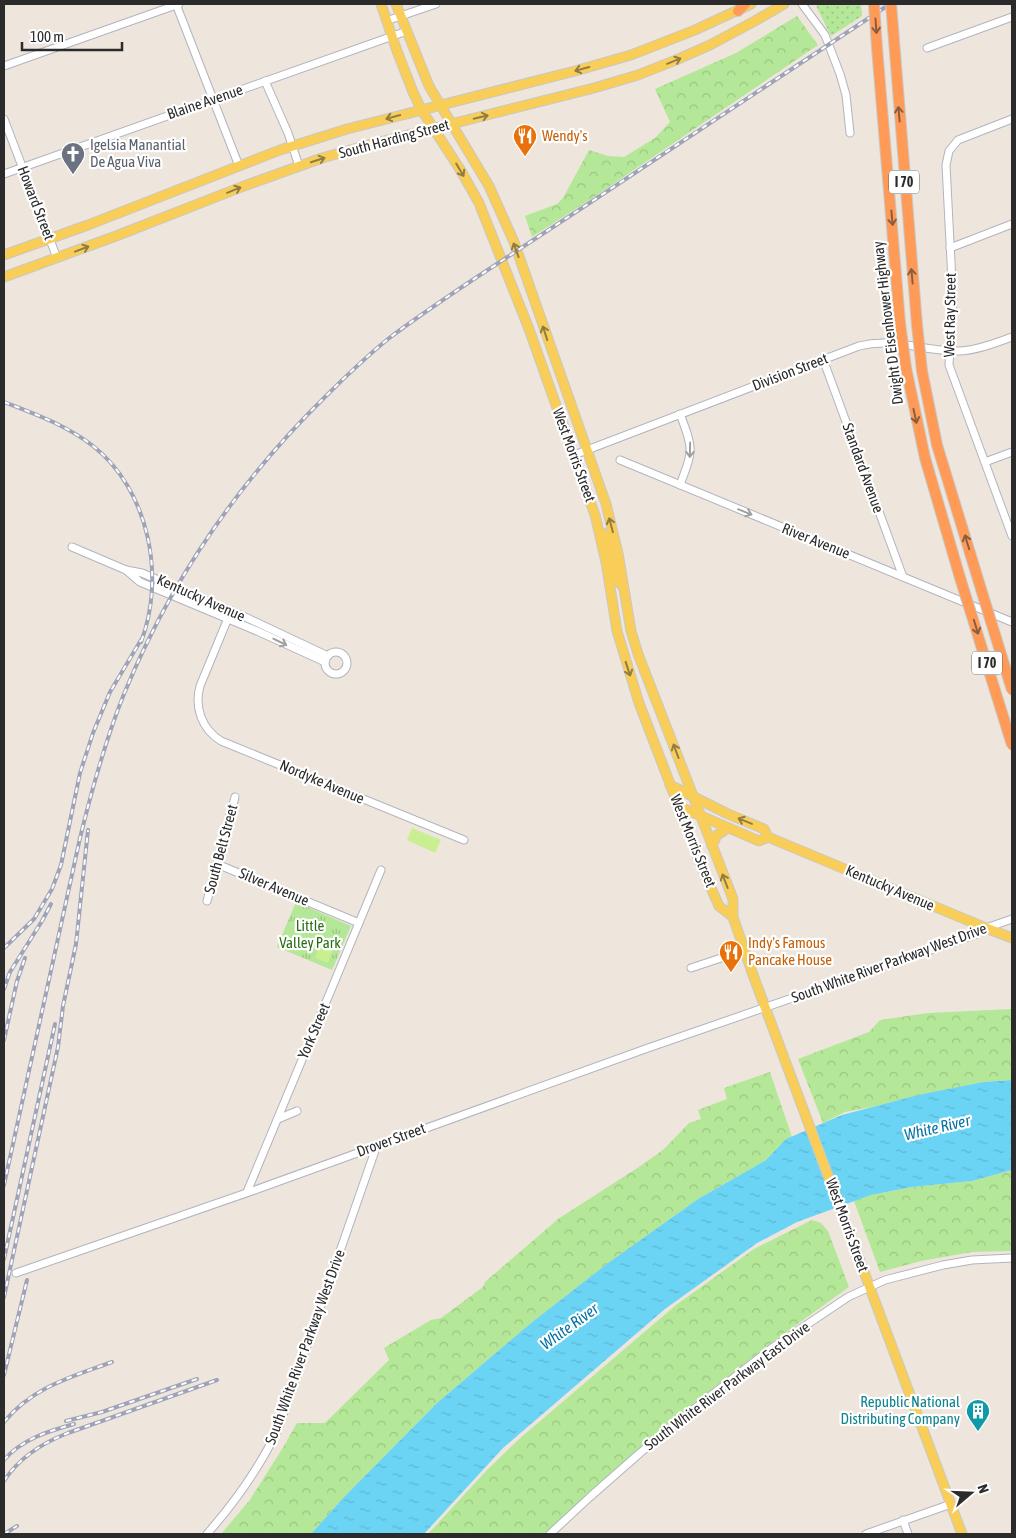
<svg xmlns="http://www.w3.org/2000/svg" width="1016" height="1538" viewBox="0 0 1016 1538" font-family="'Asap Condensed',sans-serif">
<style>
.grass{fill:url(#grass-dots)}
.forest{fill:url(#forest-crowns)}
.park{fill:url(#park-tufts)}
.pitch{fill:#caef92}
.water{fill:url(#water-ripples)}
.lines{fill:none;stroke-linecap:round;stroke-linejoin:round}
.minor-casing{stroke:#b1b4c0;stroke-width:9}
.major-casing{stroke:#c8c8c8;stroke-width:11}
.highway-casing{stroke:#c8c8c8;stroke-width:12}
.minor{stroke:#fff;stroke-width:7}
.major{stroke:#f8ce58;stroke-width:9}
.highway{stroke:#ff9b57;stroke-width:10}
.rail-casing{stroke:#9fa3b7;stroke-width:4}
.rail{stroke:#fff;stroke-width:2;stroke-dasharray:5.5;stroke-linecap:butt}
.highway-bridge-casing{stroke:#c8c8c8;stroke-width:12;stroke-linecap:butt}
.highway-bridge{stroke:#ff9b57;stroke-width:10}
.oneway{stroke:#8a5d3f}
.oneway2{stroke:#927c42}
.oneway3{stroke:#a0a0a0}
.labels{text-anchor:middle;stroke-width:4.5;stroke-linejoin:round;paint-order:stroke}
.shield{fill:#fff;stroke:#6b6b6b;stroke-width:1}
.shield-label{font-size:14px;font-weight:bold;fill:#2b2b2b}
.street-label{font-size:15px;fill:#2b2b2b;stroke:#fff}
.food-label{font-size:15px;fill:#c56008;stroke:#fff;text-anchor:start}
.worship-label{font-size:15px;fill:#5b616d;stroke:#fff;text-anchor:start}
.park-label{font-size:15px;fill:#2b6d17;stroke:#fff}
.culture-label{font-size:15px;fill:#0d838f;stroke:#fff;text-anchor:end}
.water-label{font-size:16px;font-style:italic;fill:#0672a5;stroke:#fff}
</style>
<defs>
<pattern id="grass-dots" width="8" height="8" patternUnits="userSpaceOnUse" patternTransform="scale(1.25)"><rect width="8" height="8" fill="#b4e797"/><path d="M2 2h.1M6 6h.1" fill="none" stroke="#9bc682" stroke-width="1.8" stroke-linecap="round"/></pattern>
<pattern id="forest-crowns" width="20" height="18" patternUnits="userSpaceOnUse" patternTransform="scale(1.25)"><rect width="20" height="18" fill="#b4e797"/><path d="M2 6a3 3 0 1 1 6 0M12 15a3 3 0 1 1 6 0" fill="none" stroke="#9bc682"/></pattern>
<pattern id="park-tufts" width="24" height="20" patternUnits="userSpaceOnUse" patternTransform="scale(1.25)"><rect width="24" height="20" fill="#b4e797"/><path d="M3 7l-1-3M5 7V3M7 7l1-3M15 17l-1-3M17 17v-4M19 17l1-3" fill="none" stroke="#9bc682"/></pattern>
<pattern id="water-ripples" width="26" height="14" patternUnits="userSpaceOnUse" patternTransform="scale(1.25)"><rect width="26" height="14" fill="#6bd4f5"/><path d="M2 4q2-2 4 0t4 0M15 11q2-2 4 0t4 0" fill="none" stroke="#5db6d2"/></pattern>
</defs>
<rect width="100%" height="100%" fill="#eee6dd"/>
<path class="grass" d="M 816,4 L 861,4 L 862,16 L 831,36 L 817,8 Z"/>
<g class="forest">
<path d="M 797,16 L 818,45 L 594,197 L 532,237 L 525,216 L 557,204 L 563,198 L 589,150 L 608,156 L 624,157 L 655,138 L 670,122 L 655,89 L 736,53 Z"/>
<path d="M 1012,1009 L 1012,1080 L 983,1082 L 919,1095 L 876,1106 L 845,1112 L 823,1123 L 798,1059 L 869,1032 L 880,1020 L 928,1013 Z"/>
<path d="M 770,1072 L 792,1137 L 786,1139 L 766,1160 L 698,1199 L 608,1263 L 531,1323 L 437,1403 L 344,1497 L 311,1534 L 221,1534 L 249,1501 L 284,1446 L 297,1423 L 325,1423 L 389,1360 L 384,1348 L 431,1320 L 441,1318 L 483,1287 L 485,1282 L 558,1219 L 642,1165 L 664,1149 L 689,1123 L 701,1119 L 698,1110 L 727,1099 L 724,1088 Z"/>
<path d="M 1012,1170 L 1012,1251 L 972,1252 L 921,1261 L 880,1272 L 854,1201 L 871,1195 L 912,1187 L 972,1181 Z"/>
<path d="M 812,1220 L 821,1223 L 828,1231 L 849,1287 L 767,1346 L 678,1416 L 545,1534 L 428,1534 L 486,1471 L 518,1440 L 676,1305 L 754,1249 Z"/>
</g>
<path class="park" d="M 296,902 L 351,926 L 332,970 L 277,947 Z"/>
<g class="pitch">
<path d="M 412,828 L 441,840 L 435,853 L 407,840 Z"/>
<path d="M 320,944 L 333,949 L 328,963 L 315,958 Z"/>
</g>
<path class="water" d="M 1012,1080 L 1012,1170 L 972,1181 L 912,1187 L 871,1195 L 797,1222 L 757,1243 L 665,1309 L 503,1448 L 424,1534 L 311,1534 L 344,1497 L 437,1403 L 531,1323 L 608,1263 L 698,1199 L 766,1160 L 786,1139 L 842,1115 L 918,1095 L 983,1082 Z"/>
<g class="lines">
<g class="minor-casing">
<g id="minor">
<path d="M 176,4 L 239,166"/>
<path d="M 802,4 L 825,35 L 840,74 L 846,95 L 850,133"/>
<path d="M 386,21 L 436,4"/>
<path d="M 927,48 L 1012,17"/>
<path d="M 4,66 L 179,4"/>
<path d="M 265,81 L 288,133 L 299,166"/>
<path d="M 4,119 L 57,258"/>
<path d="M 1012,119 L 958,140 L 949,151 L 946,165 L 953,301 L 949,365 L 1012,536"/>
<path d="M 4,174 L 407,31"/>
<path d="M 950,248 L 1012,224"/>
<path d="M 823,359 L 903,577"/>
<path d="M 574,455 L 859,346 C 896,337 924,352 960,351 C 978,350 995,343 1012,337"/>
<path d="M 620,460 L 1012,622"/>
<path d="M 985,462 L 1012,452"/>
<path d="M 680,485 C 693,450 694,450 680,414"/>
<path d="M 72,547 L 126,570 L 142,573 L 245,617 L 328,656"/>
<path d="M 126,570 L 140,582 L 257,631 L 325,662"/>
<path d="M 231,611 L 200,686 C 194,708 202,729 221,741 L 464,840"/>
<circle cx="336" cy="663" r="11"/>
<path d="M 217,864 L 359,923"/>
<path d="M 207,901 L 235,797"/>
<path d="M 691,968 L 745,950"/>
<path d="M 278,1119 L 297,1111"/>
<path d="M 247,1192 L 381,870"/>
<path d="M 16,1273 L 255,1190 L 648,1048 L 977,934 L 986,928 L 1012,919"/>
<path d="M 903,1520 L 908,1534"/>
<path d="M 207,1534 C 236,1501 259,1469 278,1429 L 377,1145"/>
<path d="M 550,1534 L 591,1496 L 640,1453 L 704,1401 L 772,1348 L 848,1297 L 885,1280 L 943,1265 L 972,1260 L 1012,1258"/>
<path d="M 866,1534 L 951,1504"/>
</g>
</g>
<g class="major-casing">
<g id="major">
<path d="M 381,4 L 397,51 L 413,92 L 421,109 L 461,171 L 479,203 L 529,329 L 595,515 L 606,562 L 617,631 L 639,703 L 703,870 L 719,906 L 733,917"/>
<path d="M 396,4 L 429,86 L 489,186 L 514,242 L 606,504 L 618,553 L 631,631 L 638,654 L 733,899 L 733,917 L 753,975 L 962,1534"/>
<path d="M 4,255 L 88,225 L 280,150 L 347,129 L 575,71 L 631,55 L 695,30 L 751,4"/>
<path d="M 4,277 L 116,236 L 244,186 L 322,158 L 368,145 L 594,88 L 638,75 L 676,60 L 710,45 L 753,22 L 784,4"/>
<path d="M 603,533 C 616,550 607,575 623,586"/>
<path d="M 670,785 L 728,814 L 764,829 L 768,837 L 986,928 L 1012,938"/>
<path d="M 678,806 L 759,841 L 768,837"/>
<path d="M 712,846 L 717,835 L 728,828"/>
</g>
</g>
<g class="highway-casing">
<g id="highway">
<path d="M 738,11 L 745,4"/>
<path d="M 893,28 L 917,325"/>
<path d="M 877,48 L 900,323"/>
<path d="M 906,368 L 925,458 L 961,581"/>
<path d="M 922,371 L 937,445 L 981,589"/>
</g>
</g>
<use href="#minor" class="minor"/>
<use href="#major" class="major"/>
<use href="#highway" class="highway"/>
<g class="rail-casing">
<g id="rail">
<path d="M 4,402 C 35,414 66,425 93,446 C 149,490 166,577 141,642"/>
<path d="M 4,948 L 34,919 L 52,889 L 61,865 L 80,773 L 93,733 L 110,692 L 141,640"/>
<path d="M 4,989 L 10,972 L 42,921 L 51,904"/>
<path d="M 4,1040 L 17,981 L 25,958"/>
<path d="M 4,1185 L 80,838 C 92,789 105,741 124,694 C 170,582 239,481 326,396 C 346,376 366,357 388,339 C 417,317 447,297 477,277 C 514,253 551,228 588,204 C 688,137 789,71 890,4"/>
<path d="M 4,1259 L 55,1024"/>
<path d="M 4,1297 L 58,1047 L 63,1006 L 76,944 L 88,830"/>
<path d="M 4,1375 L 27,1280"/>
<path d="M 66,1421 L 102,1412 L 197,1379"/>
<path d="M 4,1422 C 33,1387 71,1377 112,1362"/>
<path d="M 4,1460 C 22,1439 49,1431 74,1424"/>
<path d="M 4,1481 C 19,1458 42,1443 68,1433 L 217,1380"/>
<path d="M 4,1534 L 17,1526"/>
</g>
</g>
<use href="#rail" class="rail"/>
<g class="highway-bridge-casing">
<g id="highway-bridge">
<path d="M 874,4 L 877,48"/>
<path d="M 891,4 L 893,28"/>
<path d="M 900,323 L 906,368"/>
<path d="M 917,325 L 922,371"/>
<path d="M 961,581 L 1012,745"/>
<path d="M 981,589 L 1012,690"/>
</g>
</g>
<use href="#highway-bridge" class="highway-bridge"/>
</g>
<defs><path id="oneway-shaft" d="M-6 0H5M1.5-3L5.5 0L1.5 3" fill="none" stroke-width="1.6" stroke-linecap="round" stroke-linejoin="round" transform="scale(1.25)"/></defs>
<g class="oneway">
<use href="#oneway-shaft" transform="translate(876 26) rotate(86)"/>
<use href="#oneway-shaft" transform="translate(899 114) rotate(-95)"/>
<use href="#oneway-shaft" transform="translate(892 218) rotate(85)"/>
<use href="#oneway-shaft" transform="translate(912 276) rotate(-95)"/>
<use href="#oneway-shaft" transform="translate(915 416) rotate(78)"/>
<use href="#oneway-shaft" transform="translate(967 542) rotate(-107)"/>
<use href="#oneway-shaft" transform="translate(976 627) rotate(73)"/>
</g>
<g class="oneway2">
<use href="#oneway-shaft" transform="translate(674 61) rotate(-22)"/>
<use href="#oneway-shaft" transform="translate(582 69) rotate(165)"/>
<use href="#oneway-shaft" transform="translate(393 117) rotate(165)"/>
<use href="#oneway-shaft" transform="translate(481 117) rotate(-14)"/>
<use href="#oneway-shaft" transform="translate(318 160) rotate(-18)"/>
<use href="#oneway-shaft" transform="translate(460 170) rotate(59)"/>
<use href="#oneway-shaft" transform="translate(234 190) rotate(-22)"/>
<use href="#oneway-shaft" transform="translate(82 249) rotate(-21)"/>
<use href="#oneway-shaft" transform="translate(516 250) rotate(-110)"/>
<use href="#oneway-shaft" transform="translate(545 333) rotate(-108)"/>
<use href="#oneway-shaft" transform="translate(611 525) rotate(-105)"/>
<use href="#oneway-shaft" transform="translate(628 669) rotate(72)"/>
<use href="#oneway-shaft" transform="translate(676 751) rotate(-110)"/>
<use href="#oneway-shaft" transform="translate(745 821) rotate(-158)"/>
<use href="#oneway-shaft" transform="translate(725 881) rotate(-111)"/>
</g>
<g class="oneway3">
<use href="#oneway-shaft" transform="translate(690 450) rotate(91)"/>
<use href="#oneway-shaft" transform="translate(745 512) rotate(22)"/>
<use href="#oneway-shaft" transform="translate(280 642) rotate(26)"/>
</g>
<defs>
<g id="restaurant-pin" transform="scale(1.25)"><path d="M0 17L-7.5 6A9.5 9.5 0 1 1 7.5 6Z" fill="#e8710a" stroke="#fff"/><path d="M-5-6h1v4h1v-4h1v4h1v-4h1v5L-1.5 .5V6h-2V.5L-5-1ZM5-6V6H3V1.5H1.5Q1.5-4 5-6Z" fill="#fff"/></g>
<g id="church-pin" transform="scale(1.25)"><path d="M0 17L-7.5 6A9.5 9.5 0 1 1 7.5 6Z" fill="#6b7280" stroke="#fff"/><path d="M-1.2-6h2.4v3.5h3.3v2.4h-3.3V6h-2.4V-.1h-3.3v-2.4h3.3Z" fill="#fff"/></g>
<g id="building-pin" transform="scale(1.25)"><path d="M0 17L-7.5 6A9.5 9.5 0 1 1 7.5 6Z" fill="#0f9aa8" stroke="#fff"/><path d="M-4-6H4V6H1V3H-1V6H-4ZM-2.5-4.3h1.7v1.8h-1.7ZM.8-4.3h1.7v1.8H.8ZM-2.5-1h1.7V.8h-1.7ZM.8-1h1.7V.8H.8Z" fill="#fff"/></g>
</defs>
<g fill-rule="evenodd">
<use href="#restaurant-pin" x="525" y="136"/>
<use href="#church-pin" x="73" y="154"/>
<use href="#restaurant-pin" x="731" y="952"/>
<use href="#building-pin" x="978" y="1411"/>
</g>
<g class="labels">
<g class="shield">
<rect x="889" y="170.5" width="30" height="23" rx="4"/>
<rect x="972" y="651.5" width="30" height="23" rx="4"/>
</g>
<g class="shield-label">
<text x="904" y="187">I 70</text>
<text x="987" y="668">I 70</text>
</g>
<g class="street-label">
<text transform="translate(205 102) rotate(-19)" y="5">Blaine Avenue</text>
<text transform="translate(394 139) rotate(-15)" y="5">South Harding Street</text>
<text transform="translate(36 203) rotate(69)" y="5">Howard Street</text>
<text transform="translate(950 315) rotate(-89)" y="5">West Ray Street</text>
<text transform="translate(888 323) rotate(-97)" y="5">Dwight D Eisenhower Highway</text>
<text transform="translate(790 372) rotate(-21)" y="5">Division Street</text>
<text transform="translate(574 455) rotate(70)" y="5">West Morris Street</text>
<text transform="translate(863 468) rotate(70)" y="5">Standard Avenue</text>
<text transform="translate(816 541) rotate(22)" y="5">River Avenue</text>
<text transform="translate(201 598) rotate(24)" y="5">Kentucky Avenue</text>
<text transform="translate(322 782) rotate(23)" y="5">Nordyke Avenue</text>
<text transform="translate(693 841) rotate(68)" y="5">West Morris Street</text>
<text transform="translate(221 849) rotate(-75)" y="5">South Belt Street</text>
<text transform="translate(274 887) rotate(23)" y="5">Silver Avenue</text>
<text transform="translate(890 888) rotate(23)" y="5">Kentucky Avenue</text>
<text transform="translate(889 963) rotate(-20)" y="5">South White River Parkway West Drive</text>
<text transform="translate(314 1031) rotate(-67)" y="5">York Street</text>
<text transform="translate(391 1140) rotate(-20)" y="5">Drover Street</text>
<text transform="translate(847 1225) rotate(70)" y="5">West Morris Street</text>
<text transform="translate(305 1347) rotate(-70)" y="5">South White River Parkway West Drive</text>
<text transform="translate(727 1386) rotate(-37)" y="5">South White River Parkway East Drive</text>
</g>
<g class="food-label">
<text x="542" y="141">Wendy's</text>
<text x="748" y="948">Indy's Famous<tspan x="748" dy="17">Pancake House</tspan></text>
</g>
<g class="worship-label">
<text x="90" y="150">Igelsia Manantial<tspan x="90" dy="17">De Agua Viva</tspan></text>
</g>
<g class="park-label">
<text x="310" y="931">Little<tspan x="310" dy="17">Valley Park</tspan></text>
</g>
<g class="culture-label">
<text x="960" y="1407">Republic National<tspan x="960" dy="17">Distributing Company</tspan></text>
</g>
<g class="water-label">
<text transform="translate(937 1127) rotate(-13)" y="6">White River</text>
<text transform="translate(569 1326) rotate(-36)" y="6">White River</text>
</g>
</g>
<rect width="1016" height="1538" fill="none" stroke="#2b2b2b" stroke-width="10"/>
<g transform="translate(971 1493) rotate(71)" stroke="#ffffff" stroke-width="4" paint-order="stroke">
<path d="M0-4L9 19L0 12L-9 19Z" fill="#2b2b2b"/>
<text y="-8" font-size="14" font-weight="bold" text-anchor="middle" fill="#2b2b2b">N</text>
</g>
<path d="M22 42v8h100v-8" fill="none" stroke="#2b2b2b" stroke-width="2.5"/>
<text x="30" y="42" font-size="15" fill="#2b2b2b" stroke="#ffffff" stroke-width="4" paint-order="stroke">100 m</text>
</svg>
